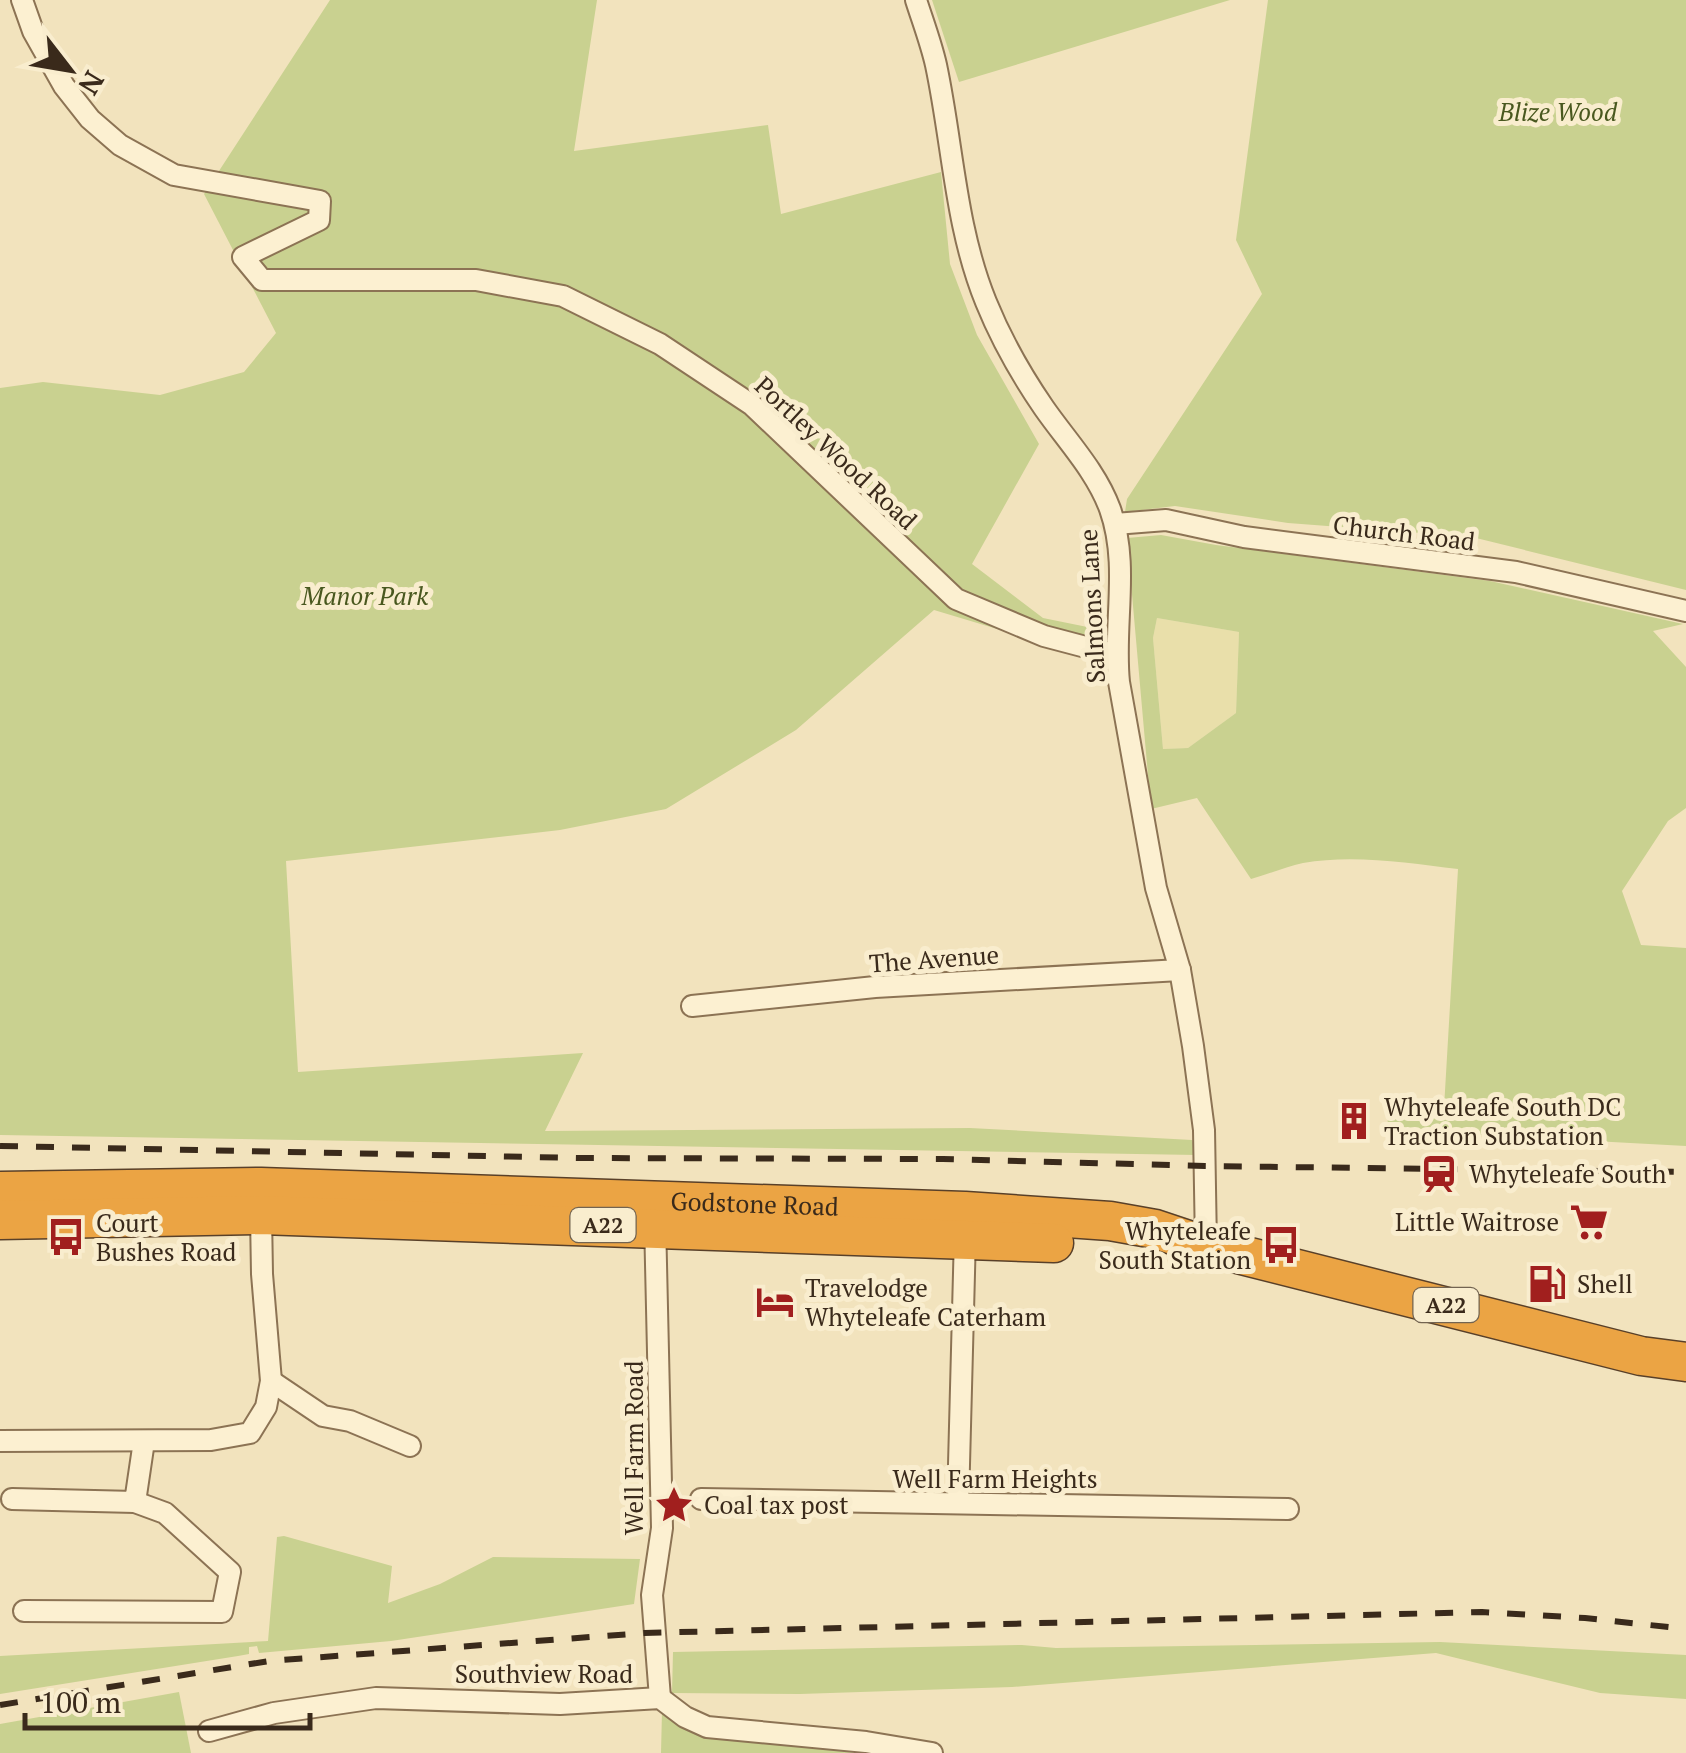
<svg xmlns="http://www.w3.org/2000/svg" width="1686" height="1753" viewBox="0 0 1686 1753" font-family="'PT Serif',serif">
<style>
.farmland{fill:#e9dfaa}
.green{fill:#c9d190;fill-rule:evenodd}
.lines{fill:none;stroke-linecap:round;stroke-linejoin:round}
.street-casing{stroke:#8c7354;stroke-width:24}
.highway-casing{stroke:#594029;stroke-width:41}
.street{stroke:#fcf0d1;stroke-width:20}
.highway{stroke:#eba444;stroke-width:38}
.rail{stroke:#3a2a1b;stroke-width:6;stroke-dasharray:18 18;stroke-linecap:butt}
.labels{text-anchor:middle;stroke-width:10;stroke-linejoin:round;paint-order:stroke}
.shield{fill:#f9edce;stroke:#736451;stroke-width:2.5}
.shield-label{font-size:22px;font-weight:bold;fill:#3a2a1b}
.park-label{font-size:25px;font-style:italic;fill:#49581f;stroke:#f9edce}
.street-label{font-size:25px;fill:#3a2a1b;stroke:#f9edce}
.poi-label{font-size:25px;fill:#3a2a1b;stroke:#f9edce;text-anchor:start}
</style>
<rect width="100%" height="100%" fill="#f2e3bd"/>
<path class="farmland" d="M 1157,618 L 1239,632 L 1236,713 L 1188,748 L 1163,749 L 1153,638 Z"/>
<g class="green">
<path d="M 330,0 L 597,0 L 574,151 L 768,125 L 781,214 L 941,172 L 950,264 L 977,335 L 1039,444 L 972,564 L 1043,618 L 1107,631 L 1103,640 L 1054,646 L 934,610 L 796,730 L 666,809 L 560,830 L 286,861 L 298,1072 L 583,1053 L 545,1131 L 970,1128 L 1192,1140 L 1197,1155 L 0,1135 L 0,388 L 43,382 L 160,395 L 244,372 L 276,333 L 204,194 Z"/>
<path d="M 932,0 L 1230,0 L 959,82 Z"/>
<path d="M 1268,0 L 1686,0 L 1686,590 L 1472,537 L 1288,523 L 1175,506 L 1125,512 L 1127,499 L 1262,294 L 1236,240 Z"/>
<path d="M 1161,535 L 1216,545 L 1490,581 L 1683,624 L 1653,631 L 1686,667 L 1686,808 L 1668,821 L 1622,891 L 1641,945 L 1686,948 L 1686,1146 L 1388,1130 L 1387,1099 L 1444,1108 L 1458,869 C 1408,863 1353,854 1303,863 C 1286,867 1268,874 1251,879 L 1197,798 L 1151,809 L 1127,538 ZM 1157,618 L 1239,632 L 1236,713 L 1188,748 L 1163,749 L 1153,638 Z"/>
<path d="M 284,1536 L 392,1566 L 388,1603 L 440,1584 L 493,1557 L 640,1559 L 634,1604 L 391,1641 L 259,1653 L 257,1646 L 249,1647 L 249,1654 L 238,1656 L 0,1694 L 0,1656 L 268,1641 L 277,1537 Z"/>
<path d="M 1440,1642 L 1686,1655 L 1686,1699 L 1600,1693 L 1436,1653 L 1012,1687 L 800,1694 L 672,1693 L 673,1652 L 1022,1645 L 1056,1648 Z"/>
<path d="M 179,1692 L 191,1753 L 0,1753 L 0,1724 Z"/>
<path d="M 662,1711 L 680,1727 L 713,1738 L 858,1753 L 661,1753 Z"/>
</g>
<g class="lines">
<g class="street-casing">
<g id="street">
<path d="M 22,0 L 33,31 L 64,86 L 90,119 L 120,145 L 174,175 L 320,201 L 319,220 L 243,257 L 262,280 L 476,280 L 563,296 L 660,344 L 752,405 L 956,599 L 1044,636 L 1116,655"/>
<path d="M 916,0 C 923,22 931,43 936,65 C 953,145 955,226 986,302 C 1001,339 1022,376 1044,408 C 1067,441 1096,471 1110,509 C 1130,565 1113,625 1119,682 L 1156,888 L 1180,970 L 1193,1046 L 1204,1130 L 1206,1246"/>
<path d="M 1115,524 L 1166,520 L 1244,537 L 1516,572 L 1686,611"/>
<path d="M 692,1006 L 875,987 L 1180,970"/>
<path d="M 655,1220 L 662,1528 L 652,1595 L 660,1698"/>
<path d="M 271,1381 L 323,1416 L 350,1421 L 410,1446"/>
<path d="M 0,1441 L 211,1440 L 250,1433 L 266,1407 L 271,1381 L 262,1274 L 261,1215"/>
<path d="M 12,1499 L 135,1502 L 144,1441"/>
<path d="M 701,1499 L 1288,1509"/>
<path d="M 958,1503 L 965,1235"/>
<path d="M 24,1611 L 222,1612 L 230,1572 L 165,1513 L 135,1502"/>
<path d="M 209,1731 L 274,1713 L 376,1698 L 560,1704 L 660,1698 L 685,1717 L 707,1727 L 866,1742 L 932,1753"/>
</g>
</g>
<g class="highway-casing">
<g id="highway">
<path id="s1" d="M 0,1191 L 261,1187 L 965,1211 L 1110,1221 L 1155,1229 L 1206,1246 L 1641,1356 L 1686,1362"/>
<path d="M 0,1220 L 261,1215 L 1054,1243"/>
</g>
</g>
<use href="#street" class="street"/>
<use href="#highway" class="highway"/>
<g class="rail">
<path d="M 0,1146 L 577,1158 L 943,1159 L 1205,1166 L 1686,1172"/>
<path d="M 0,1705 L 269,1661 L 644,1633 L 1482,1612 L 1585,1618 L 1686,1629"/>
</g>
</g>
<defs>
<g id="building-bare" transform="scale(3)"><path d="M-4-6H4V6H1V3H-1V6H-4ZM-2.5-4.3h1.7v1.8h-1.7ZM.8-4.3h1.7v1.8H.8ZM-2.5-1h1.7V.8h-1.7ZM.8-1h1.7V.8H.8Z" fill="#a11f1e" stroke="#f9edce" stroke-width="2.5" paint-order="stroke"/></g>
<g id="station-bare" transform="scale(3)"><path d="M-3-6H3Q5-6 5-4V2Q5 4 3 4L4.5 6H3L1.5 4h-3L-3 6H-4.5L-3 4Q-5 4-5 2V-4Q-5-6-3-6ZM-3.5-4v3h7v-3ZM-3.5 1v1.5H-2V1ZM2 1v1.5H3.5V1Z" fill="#a11f1e" stroke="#f9edce" stroke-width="2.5" paint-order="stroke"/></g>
<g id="supermarket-bare" transform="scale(3)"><path d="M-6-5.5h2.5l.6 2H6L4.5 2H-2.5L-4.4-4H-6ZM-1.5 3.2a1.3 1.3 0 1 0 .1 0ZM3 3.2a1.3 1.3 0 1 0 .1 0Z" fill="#a11f1e" stroke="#f9edce" stroke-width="2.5" paint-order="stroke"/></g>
<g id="bus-bare" transform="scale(3)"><path d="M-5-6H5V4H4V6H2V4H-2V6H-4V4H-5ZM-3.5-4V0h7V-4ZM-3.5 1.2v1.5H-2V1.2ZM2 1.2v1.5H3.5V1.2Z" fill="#a11f1e" stroke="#f9edce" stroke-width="2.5" paint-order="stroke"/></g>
<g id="fuel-bare" transform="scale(3)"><path d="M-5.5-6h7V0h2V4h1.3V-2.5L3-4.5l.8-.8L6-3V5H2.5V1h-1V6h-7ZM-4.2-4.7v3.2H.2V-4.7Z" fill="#a11f1e" stroke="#f9edce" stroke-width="2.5" paint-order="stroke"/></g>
<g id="hotel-bare" transform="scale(3)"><path d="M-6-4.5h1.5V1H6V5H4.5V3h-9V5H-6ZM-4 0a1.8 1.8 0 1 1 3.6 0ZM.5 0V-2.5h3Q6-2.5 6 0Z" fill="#a11f1e" stroke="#f9edce" stroke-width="2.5" paint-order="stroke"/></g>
<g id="sight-bare" transform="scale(3)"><path d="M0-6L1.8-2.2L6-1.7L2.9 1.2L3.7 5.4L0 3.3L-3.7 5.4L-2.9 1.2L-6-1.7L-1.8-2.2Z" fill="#a11f1e" stroke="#f9edce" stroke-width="2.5" paint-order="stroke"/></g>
</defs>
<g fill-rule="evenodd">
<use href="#building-bare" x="1354" y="1121"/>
<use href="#station-bare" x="1439" y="1174"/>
<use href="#supermarket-bare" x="1589" y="1222"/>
<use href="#bus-bare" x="66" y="1237"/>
<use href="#bus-bare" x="1281" y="1245"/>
<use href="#fuel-bare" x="1547" y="1284"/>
<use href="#hotel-bare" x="775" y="1302"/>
<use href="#sight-bare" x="674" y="1505"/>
</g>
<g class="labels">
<g class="shield">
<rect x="570.5" y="1208" width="65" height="34" rx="8"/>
<rect x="1413.5" y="1288" width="65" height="34" rx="8"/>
</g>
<g class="shield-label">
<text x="603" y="1233">A22</text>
<text x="1446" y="1313">A22</text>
</g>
<g class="park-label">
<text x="1558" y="121">Blize Wood</text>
<text x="365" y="605">Manor Park</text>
</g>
<g class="street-label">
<text transform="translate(836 453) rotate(43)" y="9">Portley Wood Road</text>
<text transform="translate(1404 533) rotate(7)" y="9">Church Road</text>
<text transform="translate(1092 606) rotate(-93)" y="9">Salmons Lane</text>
<text transform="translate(934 959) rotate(-4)" y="9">The Avenue</text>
<text dy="9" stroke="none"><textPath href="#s1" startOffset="755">Godstone Road</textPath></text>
<text transform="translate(634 1448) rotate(-90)" y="9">Well Farm Road</text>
<text x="995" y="1488">Well Farm Heights</text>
<text x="544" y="1683">Southview Road</text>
</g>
<g class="poi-label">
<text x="1384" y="1116">Whyteleafe South DC<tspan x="1384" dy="29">Traction Substation</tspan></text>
<text x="1469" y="1183">Whyteleafe South</text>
<text x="1559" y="1231" text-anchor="end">Little Waitrose</text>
<text x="96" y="1232">Court<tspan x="96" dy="29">Bushes Road</tspan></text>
<text x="1251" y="1240" text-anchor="end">Whyteleafe<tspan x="1251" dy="29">South Station</tspan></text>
<text x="1577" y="1293">Shell</text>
<text x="805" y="1297">Travelodge<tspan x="805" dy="29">Whyteleafe Caterham</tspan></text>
<text x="704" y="1514">Coal tax post</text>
</g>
</g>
<g transform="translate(70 70) rotate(121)" stroke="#f9edce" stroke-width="8" paint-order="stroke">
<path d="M0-8L18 38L0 25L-18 38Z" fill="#3a2a1b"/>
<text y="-15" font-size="28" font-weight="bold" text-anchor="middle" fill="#3a2a1b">N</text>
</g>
<path d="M25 1713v15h285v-15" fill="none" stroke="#3a2a1b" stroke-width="5"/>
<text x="40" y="1713" font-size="30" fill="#3a2a1b" stroke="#f9edce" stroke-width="8" paint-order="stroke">100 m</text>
</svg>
